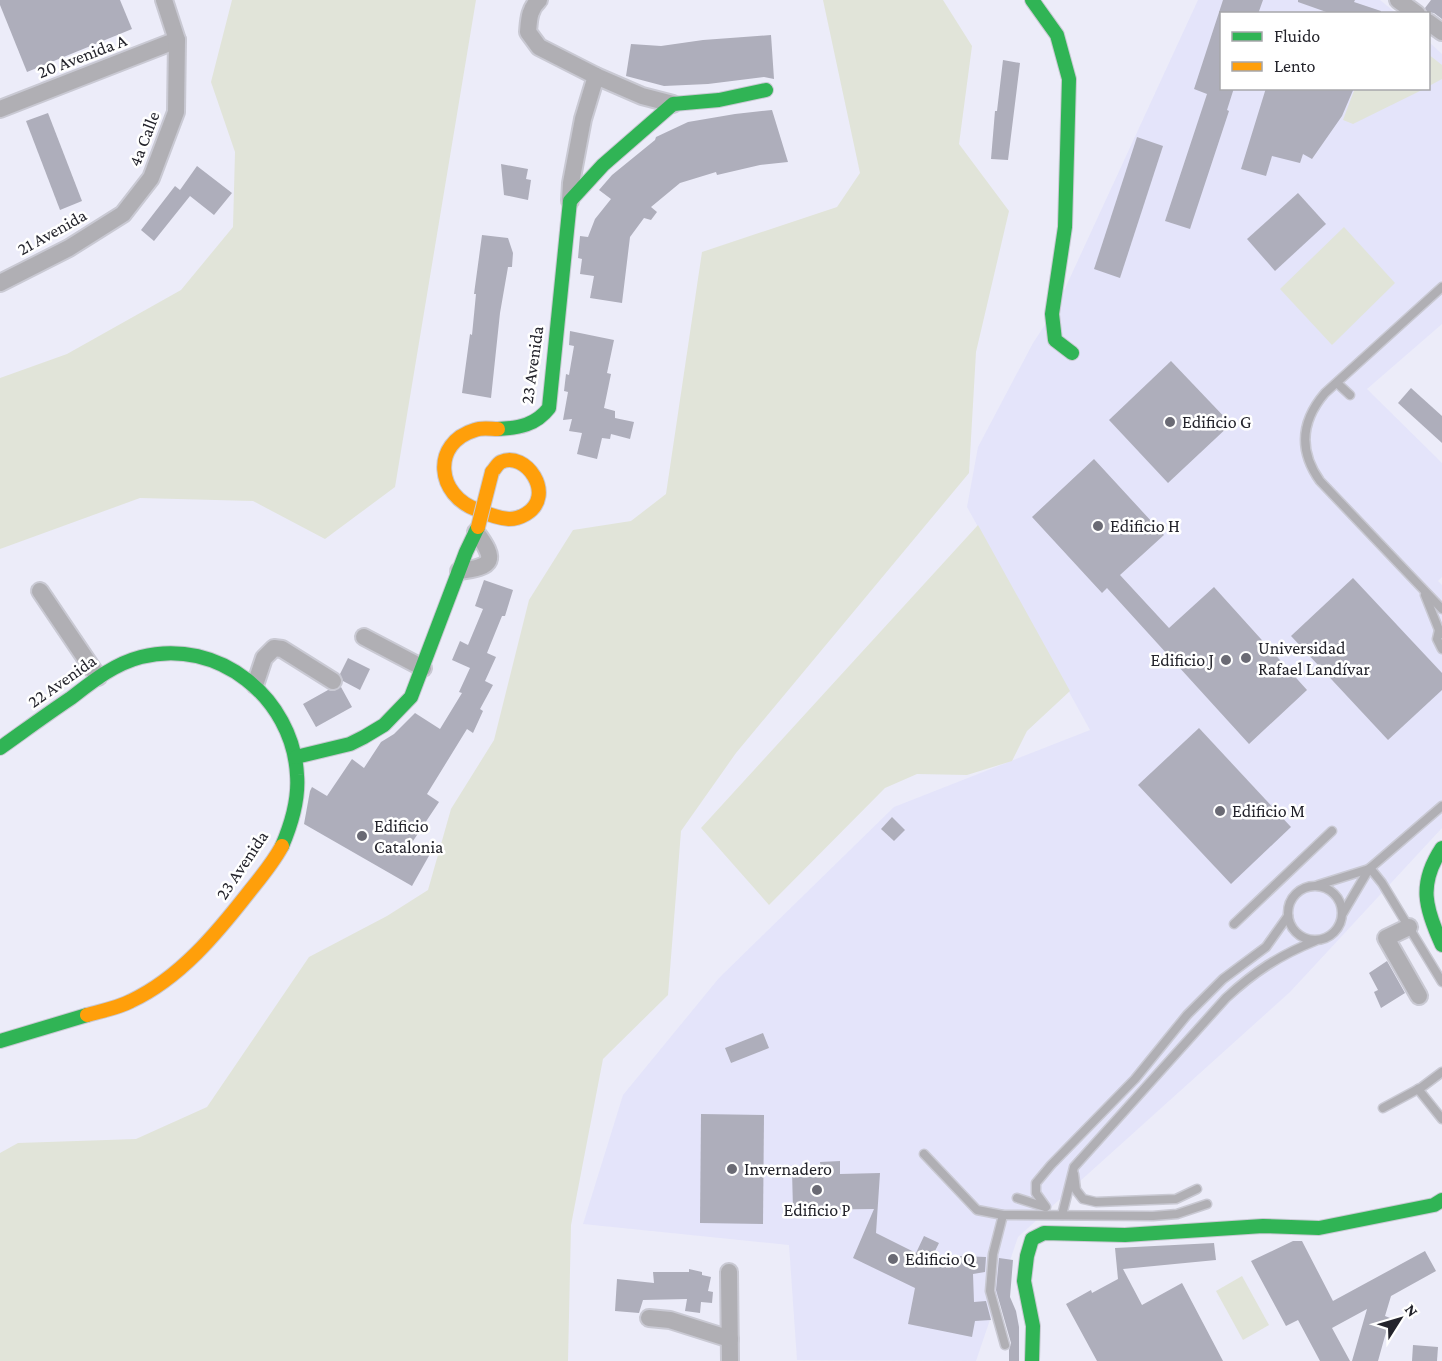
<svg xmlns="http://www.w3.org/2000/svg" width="1442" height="1361" viewBox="0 0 1442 1361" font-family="'Crimson Pro',serif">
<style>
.built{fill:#e4e4fa}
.green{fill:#e1e4d9}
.building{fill:#aeaebb}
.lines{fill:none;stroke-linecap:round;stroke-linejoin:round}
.lane-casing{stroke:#c9c9d3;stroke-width:11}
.street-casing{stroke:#c9c9d3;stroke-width:20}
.fast-casing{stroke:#c9c9d3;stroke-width:16}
.slow-casing{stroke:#c9c9d3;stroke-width:16}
.lane{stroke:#b0afb4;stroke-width:8}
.street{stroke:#b0afb4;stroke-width:16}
.fast{stroke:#30b455;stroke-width:14}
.slow{stroke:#ff9f0a;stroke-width:14}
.slow-bridge-casing{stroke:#c9c9d3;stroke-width:16;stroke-linecap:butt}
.slow-bridge{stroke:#ff9f0a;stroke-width:14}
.poi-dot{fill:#6a6a74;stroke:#fff;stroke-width:2}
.labels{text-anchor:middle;stroke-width:5;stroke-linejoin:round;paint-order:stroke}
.street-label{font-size:18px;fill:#24242c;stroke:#fff}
.poi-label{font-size:18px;fill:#24242c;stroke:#fff;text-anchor:start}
</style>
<rect width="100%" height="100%" fill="#ececf9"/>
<path class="built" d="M 1198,0 L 1380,0 L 1396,13 L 1222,14 L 1222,88 L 1428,88 L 1429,42 L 1442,54 L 1442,324 L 1367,389 L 1442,463 L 1442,577 L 1438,581 L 1442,585 L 1442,828 L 1290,992 L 1018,1237 L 976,1361 L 797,1360 L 789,1245 L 583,1224 L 623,1095 L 719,978 L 894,807 L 1090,730 L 967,507 L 978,447 L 1033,343 L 1056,308 Z"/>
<g class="green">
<path d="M 232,0 L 476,0 L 395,487 L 325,539 L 253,501 L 140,498 L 0,549 L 0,378 L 67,354 L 181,290 L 233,227 L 235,152 L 211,82 Z"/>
<path d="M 823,0 L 943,0 L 972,46 L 959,144 L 1009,211 L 976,352 L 969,473 L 736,753 L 681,831 L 668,995 L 603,1059 L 571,1225 L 568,1361 L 0,1361 L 0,1153 L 18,1143 L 136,1139 L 207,1107 L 309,957 L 387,916 L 428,890 L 451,809 L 494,740 L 529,600 L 573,530 L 631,521 L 666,494 L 702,252 L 837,207 L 860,173 Z"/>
<path d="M 1428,54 L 1442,65 L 1442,79 L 1429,86 Z"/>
<path d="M 1355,88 L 1424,88 L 1424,89 L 1353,124 L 1343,120 Z"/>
<path d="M 1344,227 L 1395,283 L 1332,345 L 1280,289 Z"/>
<path d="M 978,525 L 1070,691 L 1027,731 L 1012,761 L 967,775 L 917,774 L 885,788 L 769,905 L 701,828 Z"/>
<path d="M 1242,1276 L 1269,1325 L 1243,1340 L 1216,1291 Z"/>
</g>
<g class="building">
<path d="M 0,0 L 120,0 L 132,29 L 27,72 L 0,5 Z"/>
<path d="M 1223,0 L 1263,0 L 1258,14 L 1221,14 L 1221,88 L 1234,88 L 1227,110 L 1229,111 L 1190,229 L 1165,221 L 1207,94 L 1194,89 Z"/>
<path d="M 1298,0 L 1355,0 L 1354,2 L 1381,11 L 1380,14 L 1332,14 L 1298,2 Z"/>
<path d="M 1431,0 L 1442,0 L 1442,19 L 1434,13 L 1427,12 L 1425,8 Z"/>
<path d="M 771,35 L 774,79 L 764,77 L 708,84 L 664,86 L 626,76 L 631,44 L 661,46 L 703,40 Z"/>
<path d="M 1003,60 L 1020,63 L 1008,160 L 991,159 L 995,111 L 997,111 Z"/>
<path d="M 1266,88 L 1354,88 L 1342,116 L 1312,159 L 1303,154 L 1300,163 L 1272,156 L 1266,176 L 1241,169 Z"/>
<path d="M 772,110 L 788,162 L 760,165 L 717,175 L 716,172 L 680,183 L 651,207 L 657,212 L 651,220 L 644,218 L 630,237 L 622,303 L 590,298 L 594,276 L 580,274 L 582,259 L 578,258 L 580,236 L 588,237 L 595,219 L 611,199 L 599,190 L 612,175 L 655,140 L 656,137 L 688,122 L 735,114 Z"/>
<path d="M 48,113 L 82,201 L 60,210 L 26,121 Z"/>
<path d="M 1137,137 L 1163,146 L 1120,278 L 1094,269 Z"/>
<path d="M 501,164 L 528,169 L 526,179 L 531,180 L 528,200 L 504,195 Z"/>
<path d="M 197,166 L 232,193 L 214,215 L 190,196 L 154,241 L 141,230 L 175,186 L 180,190 Z"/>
<path d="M 1298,193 L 1326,224 L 1275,271 L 1247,239 Z"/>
<path d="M 482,235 L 508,238 L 513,253 L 512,267 L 508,267 L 500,313 L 491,398 L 462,393 L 470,334 L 472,335 L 476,294 L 474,294 Z"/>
<path d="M 570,331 L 614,340 L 607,373 L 611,374 L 604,408 L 615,411 L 615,418 L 634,422 L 630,439 L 611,434 L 610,439 L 602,438 L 597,459 L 577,454 L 582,433 L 569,431 L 572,419 L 563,420 L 568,392 L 564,391 L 566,374 L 569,375 L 574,346 L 569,345 Z"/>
<path d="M 1171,361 L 1231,424 L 1168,483 L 1109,420 Z"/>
<path d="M 1411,388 L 1442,416 L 1442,443 L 1398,403 Z"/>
<path d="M 1094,459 L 1164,535 L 1120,575 L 1169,628 L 1214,587 L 1307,690 L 1249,744 L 1107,588 L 1102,593 L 1032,517 Z"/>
<path d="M 1353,578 L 1442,673 L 1442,690 L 1388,740 L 1291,636 Z"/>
<path d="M 484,580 L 513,590 L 505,616 L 502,616 L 487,653 L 496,657 L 485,681 L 493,685 L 480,709 L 483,711 L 473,733 L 467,729 L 427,794 L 439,802 L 411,844 L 430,854 L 412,886 L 304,824 L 310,791 L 312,787 L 327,796 L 352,759 L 364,768 L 381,742 L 394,734 L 415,713 L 440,729 L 462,693 L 459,692 L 470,668 L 452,660 L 460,641 L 468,645 L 483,609 L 475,606 Z"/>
<path d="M 348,658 L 370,669 L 360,690 L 343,681 L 340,674 Z"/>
<path d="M 341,687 L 352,707 L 316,727 L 303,704 L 328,690 L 333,691 Z"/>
<path d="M 1199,728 L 1291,827 L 1231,884 L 1138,785 Z"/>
<path d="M 892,817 L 905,830 L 894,841 L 881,829 Z"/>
<path d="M 1387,961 L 1405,993 L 1381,1008 L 1374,992 L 1378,990 L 1369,973 Z"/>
<path d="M 763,1033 L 769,1048 L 731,1063 L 725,1048 Z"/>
<path d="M 701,1114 L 764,1115 L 763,1224 L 700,1223 Z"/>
<path d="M 840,1161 L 840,1174 L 880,1173 L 876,1233 L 916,1253 L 924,1236 L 939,1243 L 933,1255 L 986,1257 L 985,1272 L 973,1274 L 974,1302 L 986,1301 L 991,1320 L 975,1321 L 972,1337 L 908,1324 L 915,1288 L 853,1258 L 874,1209 L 793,1210 L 792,1170 L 821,1169 L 820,1162 Z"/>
<path d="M 1293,1241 L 1302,1241 L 1333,1301 L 1425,1251 L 1436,1271 L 1391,1296 L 1385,1316 L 1390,1318 L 1378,1361 L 1352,1361 L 1367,1309 L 1332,1328 L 1350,1361 L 1320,1361 L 1298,1320 L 1286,1326 L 1251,1261 Z"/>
<path d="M 1214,1243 L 1216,1260 L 1123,1269 L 1142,1305 L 1182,1283 L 1223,1361 L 1097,1361 L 1066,1304 L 1091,1290 L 1092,1293 L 1118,1279 L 1115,1248 Z"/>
<path d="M 999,1258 L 1013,1260 L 1010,1297 L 1016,1311 L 1019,1327 L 1019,1361 L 1009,1361 L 1009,1350 L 1011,1343 L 996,1290 Z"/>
<path d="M 689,1269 L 702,1272 L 702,1275 L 711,1277 L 708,1291 L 713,1292 L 712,1303 L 701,1302 L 700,1313 L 685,1311 L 687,1299 L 643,1300 L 639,1313 L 615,1311 L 617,1279 L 654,1283 L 653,1272 L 689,1272 Z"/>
<path d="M 1413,1345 L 1438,1347 L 1437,1361 L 1412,1361 Z"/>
</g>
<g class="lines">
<g class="lane-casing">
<g id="lane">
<path d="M 1442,287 L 1325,393 C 1301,421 1298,450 1320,481 L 1442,609"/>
<path d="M 1337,383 L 1350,395"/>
<path d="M 1425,595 L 1439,630 L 1442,634"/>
<path d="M 1439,630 L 1437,639 L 1442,649"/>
<path d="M 1370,868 L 1382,883 L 1442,982"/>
<path d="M 1318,885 L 1369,869"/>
<circle cx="1315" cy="913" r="27"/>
<path d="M 1343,913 L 1369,869 L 1442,806"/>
<path d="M 1234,924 L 1332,831"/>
<path d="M 1418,1089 L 1442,1119"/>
<path d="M 1383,1108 L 1422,1087 L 1442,1072"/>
<path d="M 924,1154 L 977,1210 L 1003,1215 L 1153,1216 L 1177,1214 L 1207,1204"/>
<path d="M 1074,1174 L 1076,1190 L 1083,1199 L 1096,1202 L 1176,1199 L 1197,1189"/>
<path d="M 1017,1198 L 1045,1207"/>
<path d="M 1046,1207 L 1036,1193 L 1036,1183 L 1051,1165 L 1135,1079 L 1187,1015 L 1223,979 L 1266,947 L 1288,916"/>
<path d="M 1003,1215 L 993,1254 L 990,1291 L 1005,1345"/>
<path d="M 1062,1215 L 1074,1167 L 1226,998 C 1254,972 1280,955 1315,941"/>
</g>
</g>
<g class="street-casing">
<g id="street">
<path d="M 539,0 C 529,9 529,20 528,32 L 539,47 L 596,76 L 642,96 L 673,104"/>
<path d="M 1398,0 L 1417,14"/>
<path d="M 1428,22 L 1442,32"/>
<path d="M 0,109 L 177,40"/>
<path d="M 570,201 L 571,183 L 583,119 L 596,76"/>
<path d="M 0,283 L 69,248 L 123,214 L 151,178 L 176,112 L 177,40 L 164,0"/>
<path d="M 459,571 C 494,567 497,560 476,532"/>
<path d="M 40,591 L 98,677"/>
<path d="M 364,637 L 423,668"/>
<path d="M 255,685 L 264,658 L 274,648 L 282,649 L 333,681"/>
<path d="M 1409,927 L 1386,938 L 1419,996"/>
<path d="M 729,1272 L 730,1361"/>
<path d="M 649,1318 L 670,1320 L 730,1339"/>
</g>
</g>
<g class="fast-casing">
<g id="fast">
<path d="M 1032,0 L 1057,35 L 1069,79 L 1065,227 L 1052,314 L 1055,340 L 1072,353"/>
<path d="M 498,429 C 519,428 536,425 549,408 L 570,201 L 603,165 L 673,104 L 719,100 L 766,90"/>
<path d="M 0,748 C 24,731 47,714 71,698 C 93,681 114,664 141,657 C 218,637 293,698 297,775 C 299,799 291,825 282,846"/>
<path d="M 296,757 L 350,744 L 364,737 L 384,725 L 411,697 L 466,552 L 478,527"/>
<path d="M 1442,848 C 1418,884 1425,908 1442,945"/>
<path d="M 0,1041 L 87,1015"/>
<path d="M 1032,1361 L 1033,1326 L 1024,1281 L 1027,1256 L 1032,1239 L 1044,1233 L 1125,1235 L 1263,1226 L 1319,1228 L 1434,1205 L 1442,1200"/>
</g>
</g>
<g class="slow-casing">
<g id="slow">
<path d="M 492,472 C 495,469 497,464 501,462 C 525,450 557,495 526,514 C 521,517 515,519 509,519 C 498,518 487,514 478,510 C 436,496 431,443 475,430 C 482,427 491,429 498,429"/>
<path d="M 87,1015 C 101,1011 118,1008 131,1001 C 180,978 217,933 249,892 C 261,877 273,863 282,846"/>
</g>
</g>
<use href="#lane" class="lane"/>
<use href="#street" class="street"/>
<use href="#fast" class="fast"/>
<use href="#slow" class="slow"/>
<g class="slow-bridge-casing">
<path id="slow-bridge" d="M 478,527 L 492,472"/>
</g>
<use href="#slow-bridge" class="slow-bridge"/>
</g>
<g class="poi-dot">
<circle cx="1170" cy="422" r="6"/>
<circle cx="1098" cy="526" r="6"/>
<circle cx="1246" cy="658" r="6"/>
<circle cx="1226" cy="660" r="6"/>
<circle cx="1220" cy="811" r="6"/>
<circle cx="362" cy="836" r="6"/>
<circle cx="732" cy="1169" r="6"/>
<circle cx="817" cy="1190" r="6"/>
<circle cx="893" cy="1259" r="6"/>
</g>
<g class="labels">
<g class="street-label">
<text transform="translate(82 56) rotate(-21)" y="6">20 Avenida A</text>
<text transform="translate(144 139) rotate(-69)" y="6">4a Calle</text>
<text transform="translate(52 232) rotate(-29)" y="6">21 Avenida</text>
<text transform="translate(532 365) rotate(-82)" y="6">23 Avenida</text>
<text transform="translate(62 681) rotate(-35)" y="6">22 Avenida</text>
<text transform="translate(242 865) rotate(-56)" y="6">23 Avenida</text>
</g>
<g class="poi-label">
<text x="1182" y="428">Edificio G</text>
<text x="1110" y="532">Edificio H</text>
<text x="1258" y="654">Universidad<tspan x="1258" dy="21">Rafael Landívar</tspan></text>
<text x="1214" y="666" text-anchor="end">Edificio J</text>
<text x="1232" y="817">Edificio M</text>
<text x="374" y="832">Edificio<tspan x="374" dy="21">Catalonia</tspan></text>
<text x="744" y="1175">Invernadero</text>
<text x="817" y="1216" text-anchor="middle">Edificio P</text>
<text x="905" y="1265">Edificio Q</text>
</g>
</g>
<rect x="1220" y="12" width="210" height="78" fill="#ffffff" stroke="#a7a7ab" stroke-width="1.5"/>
<rect x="1232" y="32" width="30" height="9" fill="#30b455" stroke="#a7a7ab" stroke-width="1.5"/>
<text x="1274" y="42" font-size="18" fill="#24242c">Fluido</text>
<rect x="1232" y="62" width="30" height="9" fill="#ff9f0a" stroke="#a7a7ab" stroke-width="1.5"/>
<text x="1274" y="72" font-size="18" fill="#24242c">Lento</text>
<g transform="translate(1400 1319) rotate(53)" stroke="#ffffff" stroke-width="4.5" paint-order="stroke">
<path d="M0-4.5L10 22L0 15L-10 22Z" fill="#24242c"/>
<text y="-9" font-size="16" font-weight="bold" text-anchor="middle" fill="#24242c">N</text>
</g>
</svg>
